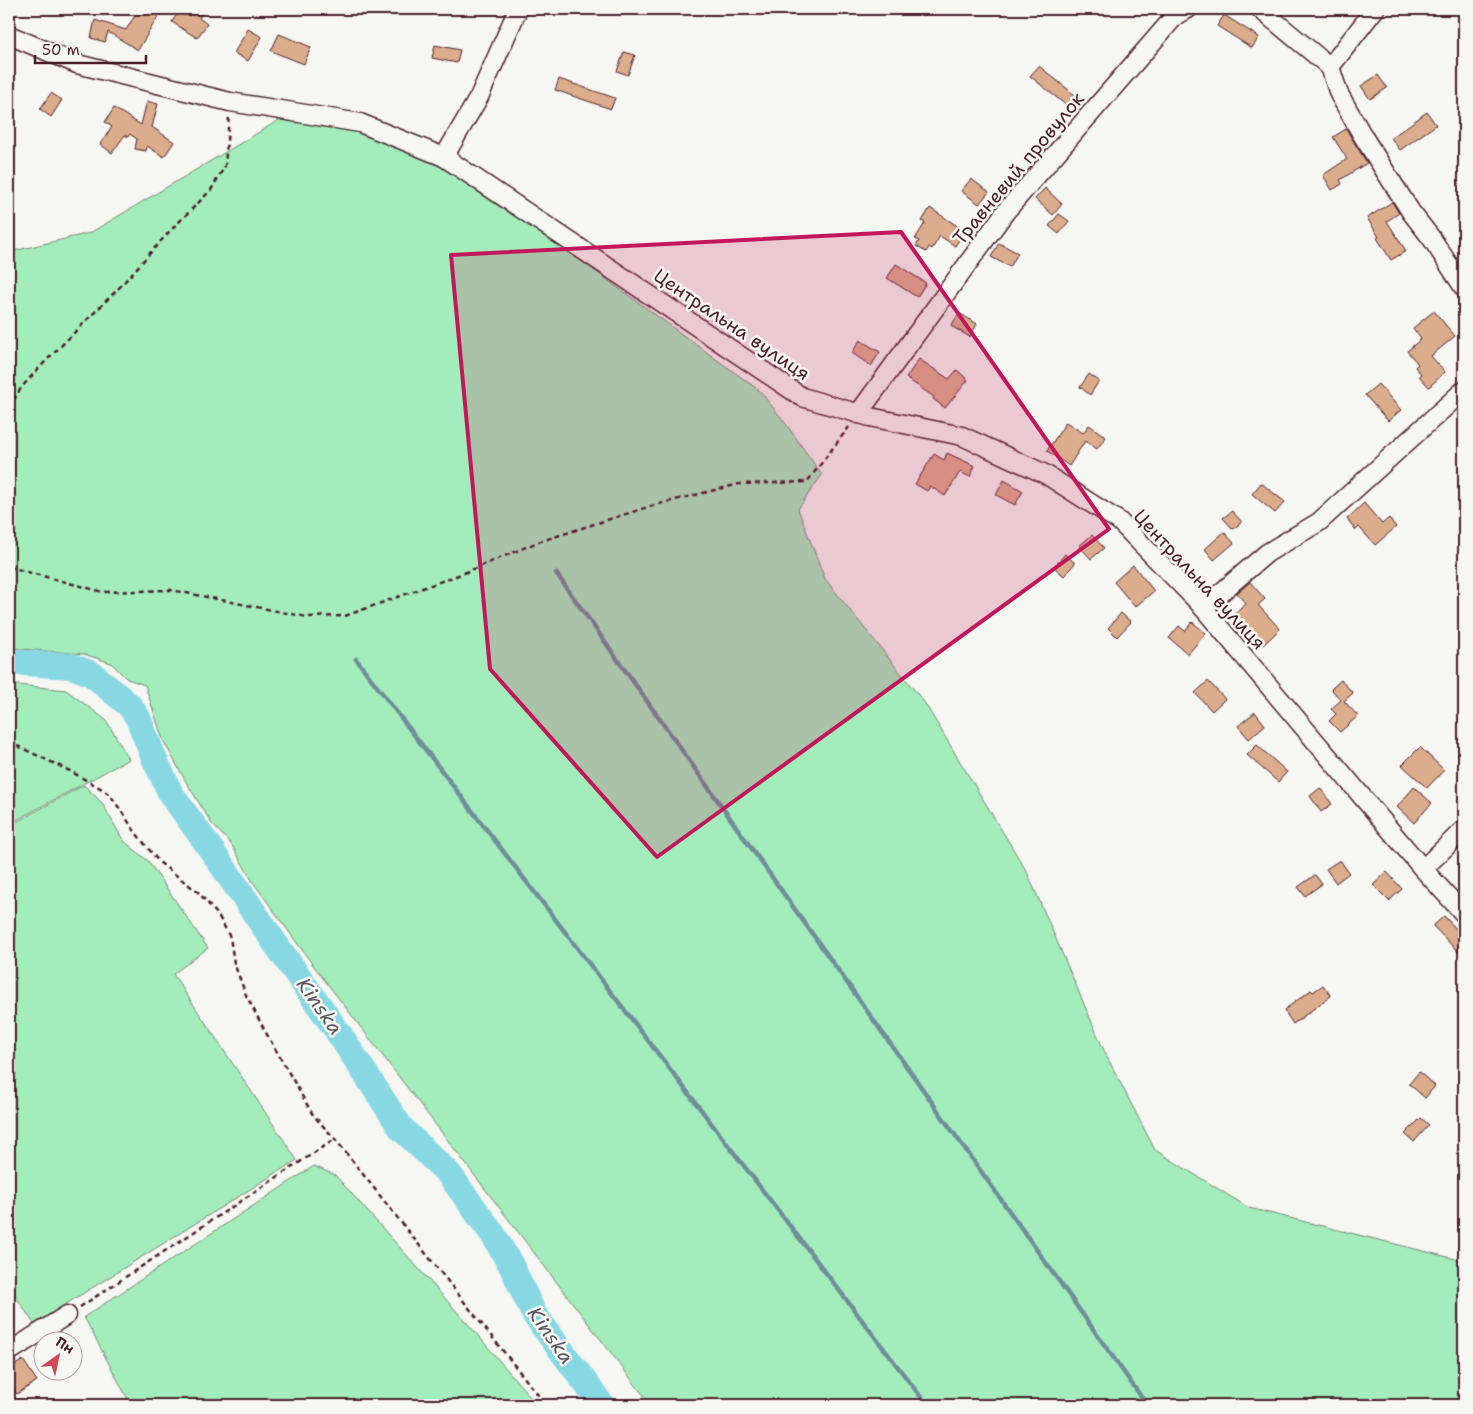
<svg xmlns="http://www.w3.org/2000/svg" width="1473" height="1414" viewBox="0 0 1473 1414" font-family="'Shantell Sans',sans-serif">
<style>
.green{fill:#a3edbc;stroke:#768674}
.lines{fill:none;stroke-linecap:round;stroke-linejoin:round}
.stream{stroke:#6f8e99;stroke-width:4.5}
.river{stroke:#88d8e3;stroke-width:26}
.building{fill:#dbad8d;stroke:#4a1f2b}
.minor-casing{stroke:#4a1f2b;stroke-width:21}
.path{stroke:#4a1f2b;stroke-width:2.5;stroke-dasharray:5 4;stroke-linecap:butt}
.minor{stroke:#f6f6f2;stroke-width:18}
.marked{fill:#c2185b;fill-opacity:0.2;stroke:#c2185b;stroke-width:4;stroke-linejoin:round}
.labels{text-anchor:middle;stroke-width:5;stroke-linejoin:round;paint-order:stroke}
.street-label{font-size:19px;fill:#4a1f2b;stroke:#f6f6f2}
.water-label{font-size:20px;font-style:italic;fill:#5d5662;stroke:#f6f6f2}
</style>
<rect width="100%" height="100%" fill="#f6f6f2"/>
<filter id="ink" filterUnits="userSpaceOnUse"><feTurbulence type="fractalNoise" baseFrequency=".02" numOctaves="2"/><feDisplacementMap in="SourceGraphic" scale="10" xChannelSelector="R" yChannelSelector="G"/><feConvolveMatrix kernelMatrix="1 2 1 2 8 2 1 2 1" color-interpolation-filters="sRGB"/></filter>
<g filter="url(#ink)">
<g class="green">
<path d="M 281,119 L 360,132 L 440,163 L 481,188 L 760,391 L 786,424 L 822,475 L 798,509 L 825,579 L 924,702 L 1027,872 L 1106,1055 L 1155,1150 L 1249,1208 L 1464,1261 L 1464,1405 L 651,1405 L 313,965 L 253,882 L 231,844 L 212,824 L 185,780 L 163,740 L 145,685 L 127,679 L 111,663 L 84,654 L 9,648 L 9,252 L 90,233 Z"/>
<path d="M 9,684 L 66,690 L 106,720 L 129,759 L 9,824 Z"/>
<path d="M 84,785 L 102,803 L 123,840 L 148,861 L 208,948 L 173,974 L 297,1160 L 34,1324 L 9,1286 L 9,1004 L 10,1003 L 9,1000 L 9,921 L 15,917 L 9,907 L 9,826 Z"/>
<path d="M 314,1166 L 335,1175 L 475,1332 L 537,1405 L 131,1405 L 84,1317 Z"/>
</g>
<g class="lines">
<g class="stream">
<path d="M 556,573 L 1147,1405"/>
<path d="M 356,659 L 927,1405"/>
</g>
<path class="river" d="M 9,662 L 72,666 L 92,674 L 130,706 L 138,718 L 154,758 L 171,794 L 210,848 L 275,943 L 340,1035 L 401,1128 L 449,1174 L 494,1236 L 512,1267 L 534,1314 L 602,1405"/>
</g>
<g class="building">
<path d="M 139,9 L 148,9 L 159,15 L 138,50 L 108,32 L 105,42 L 91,38 L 95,20 L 126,30 Z"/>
<path d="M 180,9 L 205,9 L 199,18 L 207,24 L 197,38 L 172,22 Z"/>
<path d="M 1224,15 L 1259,37 L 1252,48 L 1217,26 Z"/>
<path d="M 248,29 L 262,37 L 248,61 L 234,53 Z"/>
<path d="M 279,34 L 311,47 L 304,64 L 271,51 Z"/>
<path d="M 435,45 L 460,50 L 457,63 L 432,58 Z"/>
<path d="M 624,52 L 635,55 L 628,75 L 617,71 Z"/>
<path d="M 1039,66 L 1075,95 L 1067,106 L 1030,76 Z"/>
<path d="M 1378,75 L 1387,88 L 1370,99 L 1361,86 Z"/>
<path d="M 559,79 L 615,98 L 611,109 L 555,90 Z"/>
<path d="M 51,93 L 62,100 L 51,117 L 40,109 Z"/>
<path d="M 147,101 L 158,104 L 152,127 L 174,142 L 164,157 L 147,146 L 146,151 L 135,149 L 137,139 L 130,134 L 128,137 L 125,135 L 112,153 L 100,144 L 112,127 L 105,122 L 114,108 L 141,125 Z"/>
<path d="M 1427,112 L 1436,125 L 1400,150 L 1391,138 Z"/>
<path d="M 1346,129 L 1367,163 L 1340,180 L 1342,184 L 1332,190 L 1323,175 L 1347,159 L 1333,137 Z"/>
<path d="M 971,179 L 989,192 L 979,204 L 961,191 Z"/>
<path d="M 1045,188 L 1062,204 L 1053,215 L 1035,199 Z"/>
<path d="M 1392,202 L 1399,213 L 1387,221 L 1406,251 L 1391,260 L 1377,238 L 1379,237 L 1367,218 Z"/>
<path d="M 930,208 L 965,231 L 955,246 L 940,236 L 932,249 L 929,247 L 926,252 L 916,246 L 919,241 L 915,239 L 925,223 L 922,221 Z"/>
<path d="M 1059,214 L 1069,221 L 1059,234 L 1049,226 Z"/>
<path d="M 999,243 L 1018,253 L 1010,267 L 991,257 Z"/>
<path d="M 896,264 L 926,283 L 917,297 L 887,278 Z"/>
<path d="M 1434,311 L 1455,336 L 1431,356 L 1445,372 L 1429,387 L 1419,376 L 1421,374 L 1415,367 L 1418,364 L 1407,351 L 1421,339 L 1413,328 Z"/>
<path d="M 959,313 L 977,324 L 970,337 L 951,326 Z"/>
<path d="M 860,340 L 880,352 L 871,366 L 852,353 Z"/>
<path d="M 919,359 L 949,379 L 957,370 L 968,380 L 945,408 L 933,399 L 934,397 L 906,378 Z"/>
<path d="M 1089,374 L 1099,381 L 1090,395 L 1080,387 Z"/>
<path d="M 1378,384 L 1401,410 L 1388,421 L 1365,395 Z"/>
<path d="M 1066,422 L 1083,433 L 1089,425 L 1106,437 L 1097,449 L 1085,441 L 1069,466 L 1047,451 Z"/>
<path d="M 947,453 L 975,466 L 970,477 L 960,472 L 945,496 L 930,486 L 927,491 L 915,484 L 934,454 L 944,460 Z"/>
<path d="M 1004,480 L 1023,491 L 1015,505 L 996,495 Z"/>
<path d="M 1261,483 L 1285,502 L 1275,513 L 1252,494 Z"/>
<path d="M 1364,503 L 1382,524 L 1389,518 L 1396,527 L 1375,545 L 1359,527 L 1356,530 L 1347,519 Z"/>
<path d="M 1232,511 L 1242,522 L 1233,529 L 1223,518 Z"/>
<path d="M 1224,532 L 1234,543 L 1214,560 L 1205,549 Z"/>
<path d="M 1092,535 L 1104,548 L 1091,559 L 1079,546 Z"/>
<path d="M 1065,554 L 1075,563 L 1064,576 L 1054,567 Z"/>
<path d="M 1133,565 L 1154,591 L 1135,607 L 1114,582 Z"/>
<path d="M 1250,582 L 1265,599 L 1258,605 L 1280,629 L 1262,646 L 1234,614 L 1246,604 L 1237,593 Z"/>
<path d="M 1121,613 L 1131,622 L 1117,637 L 1108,628 Z"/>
<path d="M 1192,622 L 1206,633 L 1188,654 L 1169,638 L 1179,626 L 1185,631 Z"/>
<path d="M 1341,680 L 1353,693 L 1344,701 L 1358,716 L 1340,732 L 1329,721 L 1336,714 L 1331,709 L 1341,700 L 1331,689 Z"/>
<path d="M 1208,681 L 1225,699 L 1212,711 L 1195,693 Z"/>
<path d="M 1255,712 L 1265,725 L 1249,739 L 1238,726 Z"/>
<path d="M 1257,745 L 1287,772 L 1278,782 L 1247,755 Z"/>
<path d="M 1420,747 L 1444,770 L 1427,788 L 1402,765 Z"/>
<path d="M 1414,787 L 1432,803 L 1414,823 L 1397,807 Z"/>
<path d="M 1320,788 L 1332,804 L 1321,812 L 1310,796 Z"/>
<path d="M 1340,860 L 1349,873 L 1336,883 L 1326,869 Z"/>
<path d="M 1387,872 L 1402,889 L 1389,901 L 1373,885 Z"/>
<path d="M 1315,875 L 1322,884 L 1305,896 L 1298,887 Z"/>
<path d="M 1444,916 L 1464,937 L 1464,958 L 1433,926 Z"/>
<path d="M 1323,985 L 1331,996 L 1293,1024 L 1284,1010 L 1311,990 L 1313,992 Z"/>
<path d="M 1419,1072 L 1435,1086 L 1425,1098 L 1409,1084 Z"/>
<path d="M 1421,1118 L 1429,1125 L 1414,1142 L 1405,1134 Z"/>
<path d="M 23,1360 L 37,1381 L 17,1394 L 9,1382 L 14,1378 L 9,1369 Z"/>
</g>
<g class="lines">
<g class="minor-casing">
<g id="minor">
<path d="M 1260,9 L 1330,67 L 1375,9"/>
<path d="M 9,35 L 77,64 L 230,102 L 287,111 L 360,123 L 444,157 L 802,397 L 870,417 L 962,436 L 1045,474 L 1119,521 L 1199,603 L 1423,869 L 1464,914"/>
<path d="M 1330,67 L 1339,94 L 1364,138 L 1411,212 L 1432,239 L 1464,288"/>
<path d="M 444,157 L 479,97 L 518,9"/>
<path d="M 858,414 L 1006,211 L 1176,15 L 1188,9"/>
<path d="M 1203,608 L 1267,553 L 1319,522 L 1464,390"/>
<path d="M 1423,869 L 1464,829"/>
<path d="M 9,1352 L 67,1315"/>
</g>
</g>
<g class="path">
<path d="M 9,408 L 21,388 L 38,369 L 118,289 L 169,232 L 211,190 L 225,166 L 229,116"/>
<path d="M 9,567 L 103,592 L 171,590 L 307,617 L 345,616 L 464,573 L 538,542 L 651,506 L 739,484 L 807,482 L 849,427"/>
<path d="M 9,742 L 70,771 L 102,789 L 111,796 L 136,833 L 159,862 L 198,892 L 218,915 L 230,937 L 234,963 L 246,995 L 265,1031 L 313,1115 L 335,1139 L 546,1405"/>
<path d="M 80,1307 L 335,1139"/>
</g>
<use href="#minor" class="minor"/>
</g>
</g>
<path class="marked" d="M 901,232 L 1109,529 L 657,857 L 490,669 L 451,255 Z"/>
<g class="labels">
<g class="street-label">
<text transform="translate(1018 168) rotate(-50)" y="7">Травневий провулок</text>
<text transform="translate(732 324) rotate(34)" y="7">Центральна вулиця</text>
<text transform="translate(1200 579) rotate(47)" y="7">Центральна вулиця</text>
</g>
<g class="water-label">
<text transform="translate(320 1006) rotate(55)" y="7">Kinska</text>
<text transform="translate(551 1335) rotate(55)" y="7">Kinska</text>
</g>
</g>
<rect width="1473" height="1414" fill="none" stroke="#f6f6f2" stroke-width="30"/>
<rect x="15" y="15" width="1443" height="1384" fill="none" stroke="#4a1f2b" stroke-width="2" filter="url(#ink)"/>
<g transform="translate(58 1356) rotate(33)"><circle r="24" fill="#f6f6f2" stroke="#b1a0a2"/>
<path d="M0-4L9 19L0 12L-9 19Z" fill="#d1495b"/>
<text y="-8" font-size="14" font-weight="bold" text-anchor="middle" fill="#4a1f2b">Пн</text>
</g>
<path d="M35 55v8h111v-8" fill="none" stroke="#4a1f2b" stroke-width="2.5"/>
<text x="42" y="55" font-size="15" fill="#4a1f2b" stroke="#f6f6f2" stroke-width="4" paint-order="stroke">50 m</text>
</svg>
